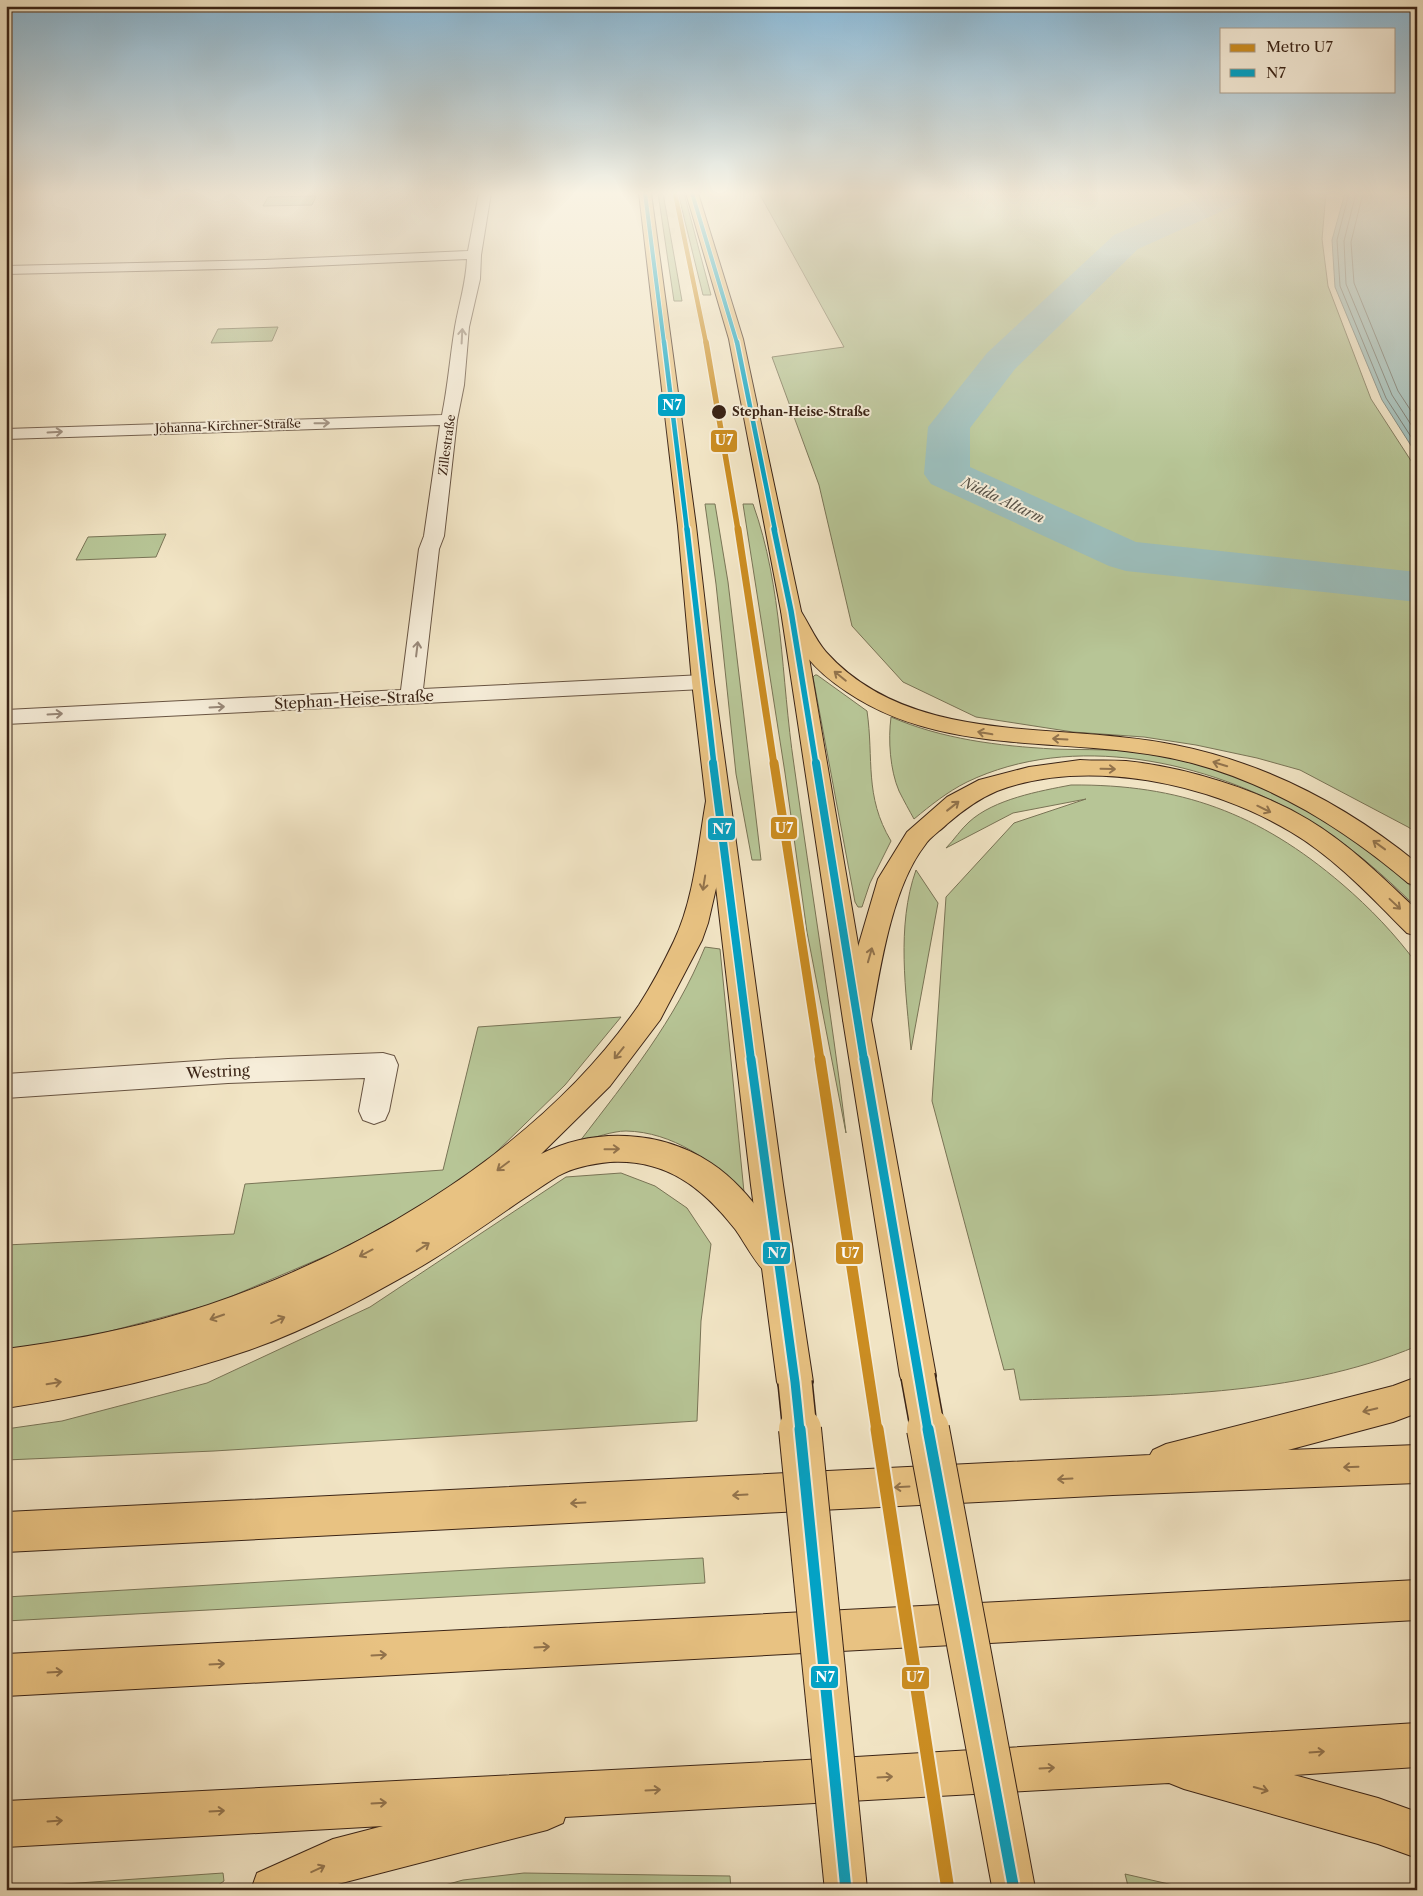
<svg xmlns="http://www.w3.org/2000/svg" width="1423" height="1896" viewBox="0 0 1423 1896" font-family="'Libre Caslon Text',serif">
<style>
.green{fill:#b7c596;stroke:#797456}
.water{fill:#9cbdba;stroke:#758078}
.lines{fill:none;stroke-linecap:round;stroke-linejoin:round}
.shore{stroke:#6c7068;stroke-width:1}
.river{fill:#9cbdba;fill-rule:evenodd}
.minor-casing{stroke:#685442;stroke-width:2}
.major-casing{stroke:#3b2416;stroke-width:2}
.highway-casing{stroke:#3b2416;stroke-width:2}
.minor{fill:#f6edd9;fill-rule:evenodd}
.major{fill:#e8c282;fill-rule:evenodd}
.highway{fill:#e8c282;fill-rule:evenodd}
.major-bridge-far1-casing{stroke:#3b2416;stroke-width:36;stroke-linecap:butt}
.major-bridge-casing{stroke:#3b2416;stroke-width:44;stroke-linecap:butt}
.major-bridge-far1{stroke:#e8c282;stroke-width:33}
.major-bridge{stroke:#e8c282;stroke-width:42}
.bus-1-far5-casing{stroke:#f6edd9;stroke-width:5.5}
.bus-1-far4-casing{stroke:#f6edd9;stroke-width:7}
.bus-1-far3-casing{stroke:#f6edd9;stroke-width:9}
.bus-1-far2-casing{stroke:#f6edd9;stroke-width:11}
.bus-1-far1-casing{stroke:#f6edd9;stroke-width:13}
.bus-1-casing{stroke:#f6edd9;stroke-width:15}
.bus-1-far5{stroke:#03a2c5;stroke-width:4}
.bus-1-far4{stroke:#03a2c5;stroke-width:4.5}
.bus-1-far3{stroke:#03a2c5;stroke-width:5.5}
.bus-1-far2{stroke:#03a2c5;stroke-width:8}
.bus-1-far1{stroke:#03a2c5;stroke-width:9}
.bus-1{stroke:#03a2c5;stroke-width:11}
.metro-1-far5-casing{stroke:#f6edd9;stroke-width:6}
.metro-1-far4-casing{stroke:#f6edd9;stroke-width:8}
.metro-1-far3-casing{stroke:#f6edd9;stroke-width:10}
.metro-1-far2-casing{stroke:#f6edd9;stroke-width:12}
.metro-1-far1-casing{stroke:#f6edd9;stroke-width:14}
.metro-1-casing{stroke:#f6edd9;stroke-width:17}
.metro-1-far5{stroke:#cb8d22;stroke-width:4.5}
.metro-1-far4{stroke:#cb8d22;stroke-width:5.5}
.metro-1-far3{stroke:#cb8d22;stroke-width:7}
.metro-1-far2{stroke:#cb8d22;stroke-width:9}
.metro-1-far1{stroke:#cb8d22;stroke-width:11}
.metro-1{stroke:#cb8d22;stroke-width:13}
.oneway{stroke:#988878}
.oneway2{stroke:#92734c}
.stop-dot{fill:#3b2416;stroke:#f6edd9;stroke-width:2}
.labels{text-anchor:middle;stroke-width:4;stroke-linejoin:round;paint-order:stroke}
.far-stop-label{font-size:12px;font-weight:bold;fill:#3b2416;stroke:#f6edd9;text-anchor:start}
.far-street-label{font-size:12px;fill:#3b2416;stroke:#f6edd9}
.far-water-label{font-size:14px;font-style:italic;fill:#585247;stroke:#f6edd9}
.street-label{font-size:15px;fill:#3b2416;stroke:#f6edd9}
.line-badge{stroke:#f6edd9;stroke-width:2}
.badge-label{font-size:14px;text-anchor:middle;font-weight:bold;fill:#fff}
</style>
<rect width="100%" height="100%" fill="#f1e4c4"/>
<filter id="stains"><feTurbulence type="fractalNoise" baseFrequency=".004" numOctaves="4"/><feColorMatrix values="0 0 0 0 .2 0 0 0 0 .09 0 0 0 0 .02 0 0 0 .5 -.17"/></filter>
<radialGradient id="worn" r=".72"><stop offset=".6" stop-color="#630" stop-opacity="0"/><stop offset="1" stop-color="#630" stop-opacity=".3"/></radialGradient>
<g class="green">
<path d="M 658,193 L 663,193 L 682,301 L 674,301 Z"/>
<path d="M 678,193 L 684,193 L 711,295 L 703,295 Z"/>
<path d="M 759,193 L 1326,193 L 1322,239 L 1328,286 L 1371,399 L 1417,470 L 1417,833 L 1408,827 L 1300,770 L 1257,758 L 1196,745 L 1144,737 L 1073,732 L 976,717 L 903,682 L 852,626 L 819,485 L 772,357 L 844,347 Z"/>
<path d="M 316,196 L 312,205 L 263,206 L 268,197 Z"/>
<path d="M 278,327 L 272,341 L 211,343 L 218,329 Z"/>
<path d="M 705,504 L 715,504 L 728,582 L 761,860 L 752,860 L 736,774 L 716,584 Z"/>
<path d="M 743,504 L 753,504 C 783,588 781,678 794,765 C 811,888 831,1010 846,1133 L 807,932 L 785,773 Z"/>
<path d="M 166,534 L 156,557 L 76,560 L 88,537 Z"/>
<path d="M 815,675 L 817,675 L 867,711 C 874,759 864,796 891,841 L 870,883 L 862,907 L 858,907 L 855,902 L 813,677 Z"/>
<path d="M 891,717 C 942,739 998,746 1054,749 C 1078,750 1102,749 1125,751 C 1234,762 1339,815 1417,892 L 1417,908 C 1383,874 1346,842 1305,818 C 1207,761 1073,731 967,782 C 947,792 931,805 914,819 C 909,810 904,801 899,791 C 890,770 888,740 891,717 Z"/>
<path d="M 1071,785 C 1180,784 1259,813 1342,884 C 1370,908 1395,934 1417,964 L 1417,1346 C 1294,1398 1151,1395 1020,1400 L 1014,1369 L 1004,1370 L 932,1101 L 946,897 L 1014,823 L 1086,799 L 1013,813 L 946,848 C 954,840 961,829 969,822 C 994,799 1040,791 1071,785 Z"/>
<path d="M 916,870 L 938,903 L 911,1050 C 906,992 896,926 916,870 Z"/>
<path d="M 705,947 L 720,949 L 744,1192 C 712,1161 673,1132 626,1131 C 612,1131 595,1138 580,1141 C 628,1078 675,1021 705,947 Z"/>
<path d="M 621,1017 L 565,1085 L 485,1163 L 416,1209 L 340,1250 L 216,1303 L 43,1349 L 6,1351 L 6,1245 L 234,1234 L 245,1184 L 443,1170 L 478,1027 Z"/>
<path d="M 621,1173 L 655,1186 L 687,1208 L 711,1244 L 701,1321 L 697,1421 L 214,1451 L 6,1460 L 6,1429 L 62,1421 L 207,1383 L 370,1307 L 566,1177 Z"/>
<path d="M 703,1558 L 705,1583 L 6,1621 L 6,1597 L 503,1568 Z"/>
<path d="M 223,1873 L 224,1881 L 211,1890 L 6,1890 L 6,1888 Z"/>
<path d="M 524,1873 L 730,1876 L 731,1890 L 427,1890 L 463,1880 Z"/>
<path d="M 1125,1874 L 1195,1890 L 1129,1890 Z"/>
</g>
<path class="water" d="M 1345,193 L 1417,193 L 1417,455 L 1382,400 L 1335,287 L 1332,240 Z"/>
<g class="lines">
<g class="shore">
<path d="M 1349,193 L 1337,240 L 1340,286 L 1386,398 L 1417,446"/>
<path d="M 1356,193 L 1344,241 L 1346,284 L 1392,395 L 1417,434"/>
<path d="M 1363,193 L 1351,242 L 1354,283 L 1398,391 L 1417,420"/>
</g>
<path class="river" d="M 1211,193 L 1253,193 L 1249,199 L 1138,249 L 1015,369 L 970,428 L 970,467 L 1136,542 L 1417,572 L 1417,602 L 1126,571 L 1109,566 L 931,484 L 924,474 L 928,427 L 987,353 L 1114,235 Z"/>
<g class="minor-casing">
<g id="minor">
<path d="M 479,193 L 491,193 L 481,255 L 480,279 L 469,327 L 464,385 L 457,420 L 444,536 L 439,549 L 423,689 L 703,675 L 711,677 L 714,682 L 711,687 L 703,689 L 6,724 L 6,710 L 401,690 L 419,549 L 424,536 L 440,425 L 6,439 L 6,429 L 442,415 C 448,386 450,357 455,327 C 459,304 466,283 467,259 L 265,268 L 6,274 L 6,266 L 265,260 L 468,251 Z"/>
<path d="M 383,1053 L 394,1056 L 398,1065 L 389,1111 L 385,1120 L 374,1124 L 363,1120 L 359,1111 L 365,1078 L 228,1083 L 6,1098 L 6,1074 L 228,1059 Z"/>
</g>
</g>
<g class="major-casing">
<g id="major">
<path d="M 639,193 L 651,193 L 696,526 L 714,682 L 783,1185 L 813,1382 L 808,1395 L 795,1400 L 782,1395 L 777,1382 L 751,1185 L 692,682 L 678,526 Z"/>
<path d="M 686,193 L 698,193 L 743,339 L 801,611 L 871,1020 L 936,1376 L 931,1389 L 918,1394 L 905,1389 L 900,1376 L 843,1020 L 781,611 L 729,339 Z"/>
</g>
</g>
<g class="highway-casing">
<g id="highway">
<path d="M 791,605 L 798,607 C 808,621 814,638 826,652 C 912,748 1060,721 1175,745 C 1265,763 1346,805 1417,863 L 1417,886 L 1408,883 C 1344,829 1274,785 1192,763 C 1078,733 949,761 847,692 C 832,682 818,671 807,657 C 796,643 788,627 781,611 L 784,607 Z"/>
<path d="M 1080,760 C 1095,761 1111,760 1126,761 C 1185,767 1257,789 1309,820 C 1349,844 1383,878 1417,910 L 1417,936 L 1407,933 C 1371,897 1335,858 1291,832 C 1210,783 1087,757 997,791 C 978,799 962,811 947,824 C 940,831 930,837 925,845 C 892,887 880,968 871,1020 L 867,1028 L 857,1031 L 847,1028 L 843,1020 L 853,964 L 878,879 L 907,832 L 947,797 L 979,780 L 1029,767 Z"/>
<path d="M 718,793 L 727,795 L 730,801 L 720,871 L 708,923 L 702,940 L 660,1020 L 610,1086 L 541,1154 C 594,1127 661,1130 711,1163 C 734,1178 751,1199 767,1220 C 777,1233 787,1246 794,1261 L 789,1272 L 777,1277 C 774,1275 769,1274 766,1272 C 758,1268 742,1238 735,1229 C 702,1187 666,1159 610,1162 C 591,1164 574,1167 558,1176 C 512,1205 469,1238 422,1266 C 368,1297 309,1329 249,1350 C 170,1377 89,1395 6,1408 L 6,1349 C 59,1342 111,1333 162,1319 C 338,1270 534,1158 639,1005 C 652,985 664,962 674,941 C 694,899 698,847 706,801 L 709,795 Z"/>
<path d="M 1417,1377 L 1417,1413 L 1393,1422 L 1288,1450 L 1417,1445 L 1417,1483 L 1113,1495 L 6,1552 L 6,1512 L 1150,1455 L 1153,1450 L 1166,1444 L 1393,1386 Z"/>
<path d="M 1417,1580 L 1417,1620 L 6,1696 L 6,1654 Z"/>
<path d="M 1417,1723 L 1417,1767 L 1294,1775 L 1378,1798 L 1417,1812 L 1417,1858 L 1378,1844 L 1184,1789 L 1169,1783 L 565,1817 L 563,1823 L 547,1830 L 338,1884 L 326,1890 L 251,1890 L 257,1873 L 333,1839 L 383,1826 L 6,1847 L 6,1801 L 806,1760 Z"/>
</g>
</g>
<use href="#minor" class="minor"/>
<use href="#major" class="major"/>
<use href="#highway" class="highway"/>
<g class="major-bridge-far1-casing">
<g id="major-bridge-far1">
<path d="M 918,1376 L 928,1431"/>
<path d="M 795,1382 L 800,1431"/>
</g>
</g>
<g class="major-bridge-casing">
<g id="major-bridge">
<path d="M 800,1429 L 846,1890"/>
<path d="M 928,1429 L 1014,1890"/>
</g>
</g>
<use href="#major-bridge-far1" class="major-bridge-far1"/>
<use href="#major-bridge" class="major-bridge"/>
<g class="bus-1-far5-casing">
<g id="bus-1-far5">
<path d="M 645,193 L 664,343"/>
<path d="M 692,193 L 737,343"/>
</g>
</g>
<g class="bus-1-far4-casing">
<g id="bus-1-far4">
<path d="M 664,342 L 687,530"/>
<path d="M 737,342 L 775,530"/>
</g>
</g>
<g class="bus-1-far3-casing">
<g id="bus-1-far3">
<path d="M 687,529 L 714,765"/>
<path d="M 774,529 L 791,611 L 816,765"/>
</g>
</g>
<g class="bus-1-far2-casing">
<g id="bus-1-far2">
<path d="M 713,763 L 751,1060"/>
<path d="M 816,763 L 864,1060"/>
</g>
</g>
<g class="bus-1-far1-casing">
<g id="bus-1-far1">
<path d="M 751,1059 L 795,1382 L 800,1431"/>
<path d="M 864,1059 L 928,1431"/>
</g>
</g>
<g class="bus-1-casing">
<g id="bus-1">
<path d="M 800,1429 L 846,1890"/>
<path d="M 928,1429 L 1014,1890"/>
</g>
</g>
<use href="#bus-1-far5" class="bus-1-far5"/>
<use href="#bus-1-far4" class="bus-1-far4"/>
<use href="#bus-1-far3" class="bus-1-far3"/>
<use href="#bus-1-far2" class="bus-1-far2"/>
<use href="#bus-1-far1" class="bus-1-far1"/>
<use href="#bus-1" class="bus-1"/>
<g class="metro-1-far5-casing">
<path id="metro-1-far5" d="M 675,193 L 706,343"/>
</g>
<g class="metro-1-far4-casing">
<path id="metro-1-far4" d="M 706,342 L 738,530"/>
</g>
<g class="metro-1-far3-casing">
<path id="metro-1-far3" d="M 738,529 L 774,765"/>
</g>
<g class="metro-1-far2-casing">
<path id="metro-1-far2" d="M 774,763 L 820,1060"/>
</g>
<g class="metro-1-far1-casing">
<path id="metro-1-far1" d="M 820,1059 L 877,1431"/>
</g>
<g class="metro-1-casing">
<path id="metro-1" d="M 877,1429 L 948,1890"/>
</g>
<use href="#metro-1-far5" class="metro-1-far5"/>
<use href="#metro-1-far4" class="metro-1-far4"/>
<use href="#metro-1-far3" class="metro-1-far3"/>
<use href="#metro-1-far2" class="metro-1-far2"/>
<use href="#metro-1-far1" class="metro-1-far1"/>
<use href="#metro-1" class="metro-1"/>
</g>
<defs><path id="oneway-shaft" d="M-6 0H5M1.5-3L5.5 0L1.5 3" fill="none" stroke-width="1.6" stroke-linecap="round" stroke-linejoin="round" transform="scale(1.25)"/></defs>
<g class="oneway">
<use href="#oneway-shaft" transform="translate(462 336) rotate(-87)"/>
<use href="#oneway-shaft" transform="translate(322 423) rotate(-1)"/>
<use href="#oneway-shaft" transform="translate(55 432) rotate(-3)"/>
<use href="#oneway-shaft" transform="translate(417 649) rotate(-83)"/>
<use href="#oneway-shaft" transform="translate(217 707) rotate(-3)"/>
<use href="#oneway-shaft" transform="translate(55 714) rotate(-3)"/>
</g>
<g class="oneway2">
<use href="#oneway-shaft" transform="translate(840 676) rotate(-141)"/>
<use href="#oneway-shaft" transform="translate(985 733) rotate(-170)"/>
<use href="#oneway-shaft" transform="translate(1060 739) rotate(-177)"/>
<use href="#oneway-shaft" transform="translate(1220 764) rotate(-163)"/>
<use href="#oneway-shaft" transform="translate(1108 769) rotate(1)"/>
<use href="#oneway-shaft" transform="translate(953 806) rotate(-38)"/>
<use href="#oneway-shaft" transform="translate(1264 809) rotate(26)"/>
<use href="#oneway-shaft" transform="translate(1379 845) rotate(-144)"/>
<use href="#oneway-shaft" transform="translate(704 883) rotate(99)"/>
<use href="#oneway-shaft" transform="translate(1395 904) rotate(43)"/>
<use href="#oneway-shaft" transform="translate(870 955) rotate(-74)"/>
<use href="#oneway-shaft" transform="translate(619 1053) rotate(129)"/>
<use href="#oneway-shaft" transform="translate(612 1149) rotate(-1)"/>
<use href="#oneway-shaft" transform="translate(503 1166) rotate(143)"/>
<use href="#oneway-shaft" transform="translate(423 1247) rotate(-33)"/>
<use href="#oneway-shaft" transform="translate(366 1253) rotate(152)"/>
<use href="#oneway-shaft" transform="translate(217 1317) rotate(161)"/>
<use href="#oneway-shaft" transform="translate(278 1320) rotate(-24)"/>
<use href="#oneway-shaft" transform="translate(54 1383) rotate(-9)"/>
<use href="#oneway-shaft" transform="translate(1370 1410) rotate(166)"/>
<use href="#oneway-shaft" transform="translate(1351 1467) rotate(178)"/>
<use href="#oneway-shaft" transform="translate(1065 1479) rotate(177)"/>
<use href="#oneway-shaft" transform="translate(902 1487) rotate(177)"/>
<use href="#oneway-shaft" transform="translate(740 1495) rotate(177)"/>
<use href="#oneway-shaft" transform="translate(578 1503) rotate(177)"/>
<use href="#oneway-shaft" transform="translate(542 1647) rotate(-3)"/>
<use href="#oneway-shaft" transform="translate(379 1655) rotate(-3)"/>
<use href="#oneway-shaft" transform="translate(217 1664) rotate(-3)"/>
<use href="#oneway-shaft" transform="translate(55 1672) rotate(-3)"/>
<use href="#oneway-shaft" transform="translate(1317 1752) rotate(-4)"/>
<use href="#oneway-shaft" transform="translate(1047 1768) rotate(-3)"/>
<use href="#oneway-shaft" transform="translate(885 1777) rotate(-3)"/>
<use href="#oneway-shaft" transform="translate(1261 1789) rotate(15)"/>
<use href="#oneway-shaft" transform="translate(653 1790) rotate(-3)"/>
<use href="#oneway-shaft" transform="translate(379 1803) rotate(-3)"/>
<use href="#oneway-shaft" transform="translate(217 1811) rotate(-3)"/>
<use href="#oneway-shaft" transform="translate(55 1821) rotate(-4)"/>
<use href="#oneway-shaft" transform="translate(318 1869) rotate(-25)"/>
</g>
<linearGradient id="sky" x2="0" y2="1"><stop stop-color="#89b8d6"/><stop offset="0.42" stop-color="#f9f3e4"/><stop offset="1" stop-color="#f9f3e4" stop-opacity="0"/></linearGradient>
<rect width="1423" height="459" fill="url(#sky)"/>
<circle class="stop-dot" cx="719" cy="412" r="8"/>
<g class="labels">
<g class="far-stop-label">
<text x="732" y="416">Stephan-Heise-Straße</text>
</g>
<g class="far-street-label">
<text transform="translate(228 426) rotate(-2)" y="4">Johanna-Kirchner-Straße</text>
<text transform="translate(447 445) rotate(-82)" y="4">Zillestraße</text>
</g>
<g class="far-water-label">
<text transform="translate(1003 500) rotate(25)" y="5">Nidda Altarm</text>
</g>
<g class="street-label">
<text transform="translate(354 700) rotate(-3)" y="5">Stephan-Heise-Straße</text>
<text transform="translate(218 1072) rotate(-3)" y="5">Westring</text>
</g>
</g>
<g class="line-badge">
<rect x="657" y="393" width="29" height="24" rx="5" fill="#03a2c5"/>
<rect x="710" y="429" width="28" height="24" rx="5" fill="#cb8d22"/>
<rect x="770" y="816" width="28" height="24" rx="5" fill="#cb8d22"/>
<rect x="707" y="817" width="29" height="24" rx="5" fill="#03a2c5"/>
<rect x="835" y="1241" width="29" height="24" rx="5" fill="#cb8d22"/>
<rect x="762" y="1241" width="29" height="24" rx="5" fill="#03a2c5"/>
<rect x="810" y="1665" width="29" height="24" rx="5" fill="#03a2c5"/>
<rect x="901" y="1666" width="29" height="24" rx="5" fill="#cb8d22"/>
</g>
<g class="badge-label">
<text x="672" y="410">N7</text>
<text x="724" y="445">U7</text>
<text x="784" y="833">U7</text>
<text x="722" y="834">N7</text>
<text x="850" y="1258">U7</text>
<text x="777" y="1258">N7</text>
<text x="825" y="1682">N7</text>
<text x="915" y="1682">U7</text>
</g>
<rect width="1423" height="1896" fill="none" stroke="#f1e4c4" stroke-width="25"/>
<rect x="8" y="8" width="1408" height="1881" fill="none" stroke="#3b2416" stroke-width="2.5"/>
<rect x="12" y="12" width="1398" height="1871" fill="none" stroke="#3b2416"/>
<rect x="1220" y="28" width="175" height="65" fill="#f6edd9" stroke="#ab9d8b"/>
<rect x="1230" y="44" width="25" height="8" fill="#cb8d22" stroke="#ab9d8b"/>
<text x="1266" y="52" font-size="15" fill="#3b2416">Metro U7</text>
<rect x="1230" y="69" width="25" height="8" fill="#03a2c5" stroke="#ab9d8b"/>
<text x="1266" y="78" font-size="15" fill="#3b2416">N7</text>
<rect width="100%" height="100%" filter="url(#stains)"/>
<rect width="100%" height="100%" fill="url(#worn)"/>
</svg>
